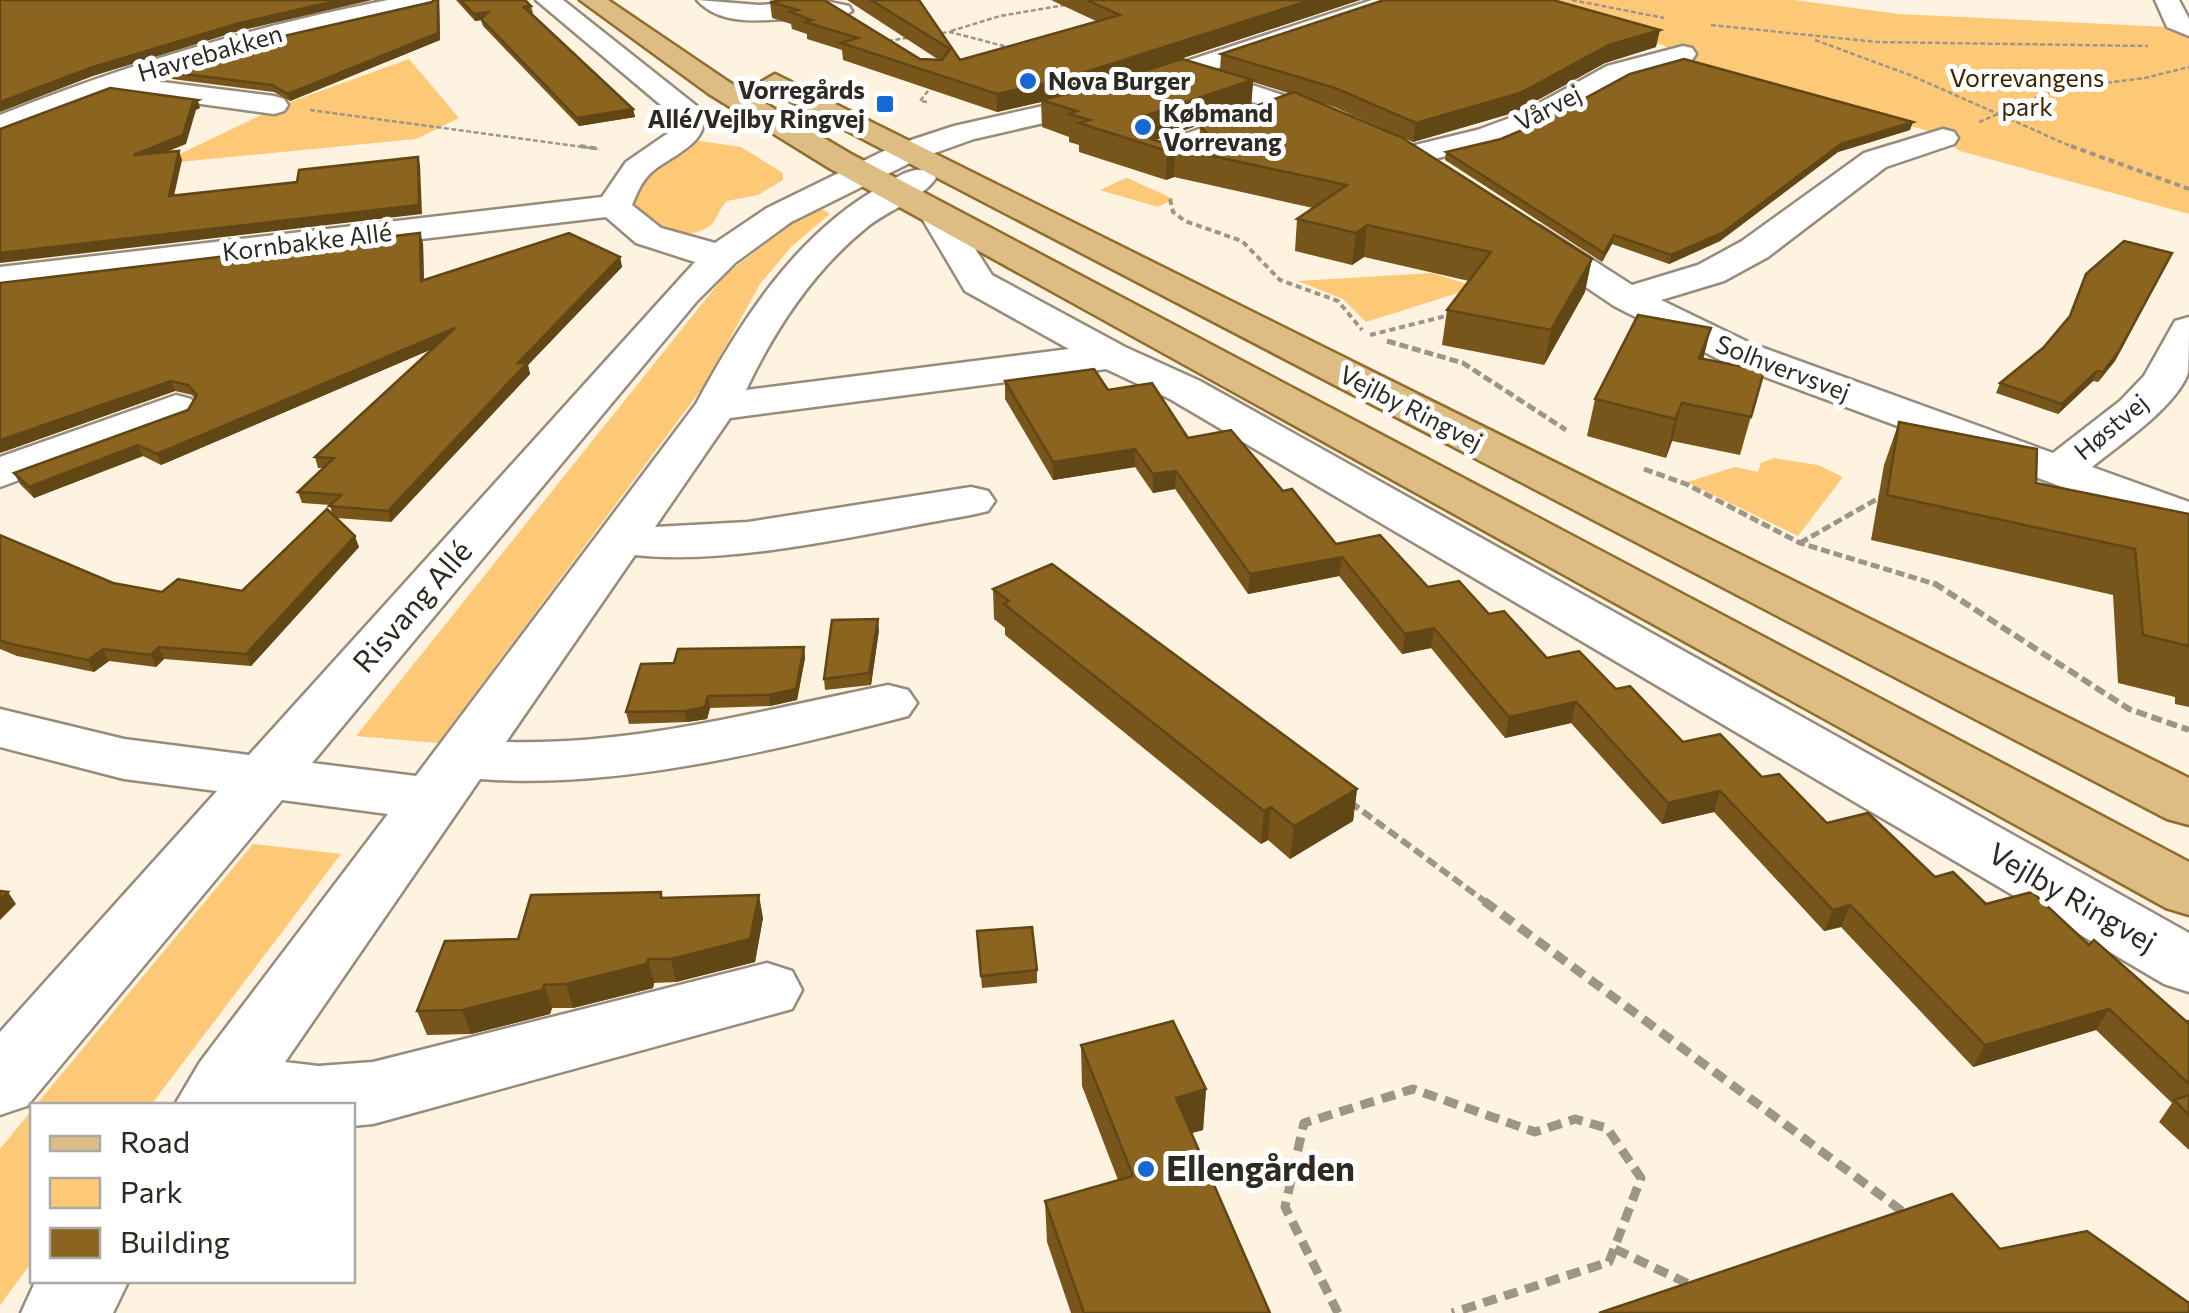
<svg xmlns="http://www.w3.org/2000/svg" width="2189" height="1313" viewBox="0 0 2189 1313" font-family="Commissioner,sans-serif">
<style>
.green{fill:#fec976}
.lines{fill:none;stroke-linecap:round;stroke-linejoin:round}
.minor-casing{stroke:#978c7c;stroke-width:5}
.major-casing{stroke:#916d2c;stroke-width:5}
.path-far4{stroke:#9e9589;stroke-width:2.5;stroke-dasharray:5 2.5;stroke-linecap:butt}
.path-far3{stroke:#9e9589;stroke-width:4;stroke-dasharray:6 4;stroke-linecap:butt}
.path-far2{stroke:#9e9589;stroke-width:5;stroke-dasharray:9 4;stroke-linecap:butt}
.path-far1{stroke:#9e9589;stroke-width:6;stroke-dasharray:11 5;stroke-linecap:butt}
.path{stroke:#9e9589;stroke-width:9;stroke-dasharray:14 8;stroke-linecap:butt}
.minor{fill:#fff;fill-rule:evenodd}
.major{fill:#ddbd83;fill-rule:evenodd}
.wall{fill:#78561b;fill-rule:evenodd}
.shaded-wall{fill:#614616}
.building{fill:#8b641f;stroke:#614616;stroke-width:2.5}
.poi-dot{fill:#1669d3;stroke:#fff;stroke-width:4}
.labels{text-anchor:middle;stroke-width:10;stroke-linejoin:round;paint-order:stroke}
.far-street-label{font-size:25px;fill:#2e2923;stroke:#fff}
.far-park-label{font-size:25px;fill:#3b2600;stroke:#fff}
.far-poi-label{font-size:25px;font-weight:bold;fill:#2e2923;stroke:#fff;text-anchor:start}
.street-label{font-size:30px;fill:#2e2923;stroke:#fff}
.near-poi-label{font-size:35px;font-weight:bold;fill:#2e2923;stroke:#fff;text-anchor:start}
</style>
<rect width="100%" height="100%" fill="#fef2e0"/>
<g class="green">
<path d="M 1460,0 L 1794,0 L 1899,14 L 2189,28 L 2189,214 L 1960,151 L 1932,132 L 1690,63 L 1663,45 Z"/>
<path d="M 409,59 L 459,118 L 416,139 L 159,164 L 282,105 Z"/>
<path d="M 693,140 L 741,147 L 783,173 L 783,180 L 758,195 L 727,201 C 718,209 717,222 708,227 C 682,244 648,225 633,204 L 638,181 Z"/>
<path d="M 1126,178 L 1127,178 L 1174,199 L 1158,207 L 1100,190 Z"/>
<path d="M 816,205 L 830,214 L 792,246 L 760,284 L 703,387 L 438,743 L 356,736 L 726,274 Z"/>
<path d="M 1432,273 L 1477,287 L 1366,322 L 1343,299 L 1298,281 Z"/>
<path d="M 1774,458 L 1818,465 L 1843,477 L 1798,536 L 1687,482 L 1735,467 L 1758,472 L 1761,463 Z"/>
<path d="M 253,844 L 341,854 L 151,1105 L 36,1105 Z"/>
<path d="M 32,1110 L 32,1262 L 0,1305 L 0,1149 Z"/>
</g>
<g class="lines">
<g class="minor-casing">
<g id="minor">
<path d="M 388,0 L 437,0 L 433,5 L 272,42 L 146,80 L 274,96 L 284,99 L 288,105 L 284,111 L 274,114 L 113,92 L 0,135 L 0,115 C 125,65 255,26 388,0 Z"/>
<path d="M 536,0 L 563,0 L 698,107 C 719,139 672,155 653,171 C 642,180 637,193 632,205 L 661,228 L 715,243 L 767,208 L 896,145 L 954,126 L 1065,101 L 1372,0 L 1408,0 L 1404,5 L 1209,71 L 1353,118 L 1357,124 L 1353,130 L 1331,130 L 1284,113 L 1280,120 L 1186,155 L 1201,159 L 1206,166 L 1201,173 C 1183,177 1152,169 1140,155 L 1145,148 L 1265,106 L 1181,81 L 1083,114 L 974,139 L 918,159 L 791,222 L 735,263 L 697,301 L 312,763 L 416,776 L 696,404 C 741,320 797,233 882,186 C 899,176 912,166 931,171 L 936,178 C 922,199 886,211 866,228 C 813,271 775,329 746,390 L 1069,349 L 965,291 L 920,215 L 925,208 L 949,208 L 992,275 L 1125,347 L 1200,381 L 2189,933 L 2189,992 L 2164,984 L 1170,399 L 1106,369 L 730,418 L 655,527 L 748,522 L 971,487 L 988,491 L 995,501 L 988,511 L 971,515 C 870,532 735,566 635,555 L 506,742 C 635,746 763,710 888,685 L 908,690 L 917,703 L 908,716 C 777,750 615,790 480,779 L 285,1062 L 318,1066 L 373,1062 L 767,963 L 792,971 L 802,990 L 792,1009 L 373,1124 L 352,1126 L 352,1106 L 174,1106 L 200,1062 L 388,814 L 282,800 L 27,1106 L 0,1115 L 0,1032 L 217,791 L 124,779 L 0,747 L 0,709 L 124,739 L 249,755 L 695,262 L 636,243 L 606,217 L 0,289 L 0,267 L 602,197 L 626,162 L 671,131 L 674,116 Z"/>
<path d="M 697,0 L 759,5 L 825,1 L 849,6 L 852,11 L 840,18 C 797,11 730,37 697,0 Z"/>
<path d="M 2155,0 L 2179,0 L 2189,19 L 2189,36 L 2167,27 Z"/>
<path d="M 1683,46 L 1692,48 L 1696,54 L 1692,60 L 1627,78 L 1538,127 L 1498,143 L 1410,165 L 1399,163 L 1394,156 L 1399,149 L 1477,130 L 1518,115 L 1607,66 Z"/>
<path d="M 1943,129 L 1954,132 L 1958,138 L 1954,144 L 1886,167 L 1768,257 L 1724,281 L 1661,300 L 1750,343 L 2053,453 L 2120,401 L 2144,376 L 2175,321 L 2189,317 C 2189,334 2189,357 2188,373 C 2176,407 2120,444 2092,467 L 2189,502 L 2189,534 L 1722,361 L 1614,306 L 1516,240 L 1511,233 L 1516,226 L 1528,223 L 1540,226 L 1632,285 L 1698,265 L 1742,241 L 1864,153 Z"/>
<path d="M 176,395 L 191,399 L 198,408 L 191,417 L 0,487 L 0,457 Z"/>
<path d="M 36,1280 L 129,1280 L 113,1313 L 21,1313 Z"/>
</g>
</g>
<g class="major-casing">
<g id="major">
<path d="M 580,0 L 608,0 L 729,82 L 851,154 L 2189,862 L 2189,915 L 2166,908 L 829,168 L 709,94 Z"/>
<path d="M 775,74 L 2189,778 L 2189,825 L 2167,819 L 765,88 L 761,82 Z"/>
</g>
</g>
<g class="path-far4">
<path d="M 1572,0 L 1664,18"/>
<path d="M 1711,25 L 1877,42 L 2148,46"/>
<path d="M 951,31 L 1000,16 L 1071,4"/>
<path d="M 934,34 L 950,32 L 1015,49"/>
<path d="M 1815,40 L 1910,75 L 2077,149"/>
<path d="M 888,41 L 912,37"/>
<path d="M 927,102 L 920,101 L 932,86"/>
<path d="M 310,110 L 598,149"/>
<path d="M 1979,122 L 2057,89 L 2145,78 L 2189,67"/>
</g>
<g class="path-far3">
<path d="M 580,146 L 600,149"/>
<path d="M 2071,146 L 2189,189"/>
<path d="M 1170,199 L 1173,212 L 1185,221 L 1242,241 L 1280,280 L 1338,301 L 1362,330"/>
<path d="M 1370,335 L 1450,315"/>
</g>
<g class="path-far2">
<path d="M 1387,341 L 1463,363 L 1566,430"/>
<path d="M 1644,469 L 1686,484 L 1800,543 L 1938,585"/>
<path d="M 1800,543 L 1884,495"/>
</g>
<g class="path-far1">
<path d="M 1934,583 L 2129,709 L 2189,730"/>
<path d="M 1350,802 L 1487,903"/>
</g>
<g class="path">
<path d="M 1484,901 L 1906,1214"/>
<path d="M 1615,1249 L 1693,1286"/>
<path d="M 1338,1313 L 1285,1207 L 1304,1123 L 1413,1089 L 1535,1132 L 1575,1119 L 1607,1128 L 1641,1178 L 1609,1262 L 1452,1313"/>
</g>
<use href="#minor" class="minor"/>
<use href="#major" class="major"/>
</g>
<g class="wall">
<path d="M 456,0 L 525,0 L 531,6 L 533,13 L 531,14 L 633,109 L 635,117 L 579,126 L 483,26 L 481,20 L 475,21 Z"/>
<path d="M 786,0 L 920,59 L 939,60 L 847,0 L 919,0 L 960,60 L 1098,22 L 1051,0 L 1360,0 L 1174,61 L 1220,70 L 1221,54 L 1656,47 L 1605,63 L 1516,112 L 1413,142 L 1334,107 L 1312,100 L 1585,292 L 1544,365 L 1442,345 L 1447,310 L 1469,281 L 1364,257 L 1352,265 L 1295,251 L 1297,219 L 1313,208 L 1174,177 L 1166,180 L 1079,152 L 1079,145 L 1069,142 L 1069,137 L 1042,127 L 1041,102 L 997,112 L 843,60 L 842,50 L 807,39 L 807,34 L 792,29 L 791,24 L 772,18 L 770,2 ZM 1253,82 L 1291,94 L 1200,126 L 1199,147 L 1177,147 L 1156,140 L 1251,107 Z"/>
<path d="M 432,2 L 439,3 L 440,40 L 290,101 L 274,92 L 164,78 L 161,71 Z"/>
<path d="M 1910,130 L 1838,152 L 1720,241 L 1669,264 L 1612,244 L 1602,262 L 1445,160 L 1446,152 Z"/>
<path d="M 423,243 L 424,281 L 620,257 L 622,267 L 528,365 L 530,374 L 391,522 L 336,518 L 359,547 L 251,666 L 164,659 L 156,667 L 109,661 L 94,672 L 17,656 L 0,649 L 0,535 L 113,583 L 162,592 L 242,591 L 332,514 L 330,505 L 302,503 L 298,492 L 324,468 L 318,468 L 315,457 L 432,349 L 161,465 L 143,456 L 34,498 L 20,484 L 14,473 L 188,410 L 195,399 L 192,395 L 175,391 L 0,453 Z"/>
<path d="M 2168,262 L 2115,361 L 2098,382 L 2093,381 L 2058,414 L 1996,393 L 2000,383 Z"/>
<path d="M 1703,359 L 1764,371 L 1740,455 L 1672,441 L 1666,458 L 1587,436 L 1595,399 Z"/>
<path d="M 1005,381 L 1108,390 L 1188,438 L 1283,491 L 1336,544 L 1428,587 L 1489,614 L 1547,658 L 1616,689 L 1683,742 L 1762,777 L 1827,823 L 1986,904 L 2089,945 L 2187,1022 L 2189,1021 L 2189,1150 L 2159,1122 L 2172,1103 L 2096,1030 L 1973,1067 L 1841,927 L 1824,931 L 1714,812 L 1662,824 L 1571,723 L 1505,738 L 1431,648 L 1402,654 L 1339,576 L 1248,594 L 1175,489 L 1153,493 L 1135,467 L 1053,480 L 1005,399 Z"/>
<path d="M 1899,422 L 2036,483 L 2189,514 L 2189,707 L 2175,704 L 2175,697 L 2118,683 L 2113,595 L 1871,540 L 1884,465 Z"/>
<path d="M 993,589 L 1357,789 L 1353,821 L 1290,859 L 1268,840 L 1261,844 L 1005,635 L 1005,628 L 994,619 Z"/>
<path d="M 879,630 L 871,685 L 825,690 L 824,679 Z"/>
<path d="M 804,647 L 805,658 L 797,700 L 770,706 L 710,708 L 707,719 L 687,722 L 629,724 L 626,712 L 674,663 Z"/>
<path d="M 661,892 L 663,898 L 763,918 L 755,962 L 676,982 L 654,983 L 653,988 L 573,1008 L 552,1008 L 550,1014 L 471,1034 L 427,1035 L 417,1011 L 518,939 Z"/>
<path d="M 977,931 L 1037,970 L 1037,983 L 982,988 Z"/>
<path d="M 1081,1045 L 1206,1089 L 1203,1130 L 1191,1133 L 1270,1313 L 1071,1313 L 1047,1242 L 1045,1201 L 1118,1180 L 1082,1086 Z"/>
</g>
<g class="shaded-wall">
<path d="M 340,0 L 372,0 L 239,31 L 93,76 L 0,112 L 0,102 L 90,68 L 236,24 Z"/>
<path d="M 439,0 L 440,40 L 290,101 L 288,94 Z"/>
<path d="M 1311,0 L 1360,0 L 1064,97 L 1041,100 L 1041,102 L 997,112 L 997,94 Z"/>
<path d="M 488,12 L 489,19 L 475,21 L 474,14 Z"/>
<path d="M 1660,30 L 1656,47 L 1605,63 L 1516,112 L 1413,142 L 1416,123 L 1609,45 Z"/>
<path d="M 1253,80 L 1251,107 L 1144,144 L 1137,127 L 1144,116 Z"/>
<path d="M 198,100 L 200,108 L 196,110 L 186,144 L 137,164 L 134,155 Z"/>
<path d="M 633,109 L 635,117 L 579,126 L 577,118 Z"/>
<path d="M 1913,122 L 1910,130 L 1838,152 L 1720,241 L 1669,264 L 1671,255 L 1841,144 Z"/>
<path d="M 1175,148 L 1174,177 L 1166,180 L 1167,151 Z"/>
<path d="M 179,151 L 182,160 L 172,205 L 169,196 Z"/>
<path d="M 418,157 L 420,165 L 422,214 L 0,263 L 0,253 Z"/>
<path d="M 1367,225 L 1364,257 L 1352,265 L 1356,233 Z"/>
<path d="M 420,233 L 423,243 L 424,291 L 421,281 Z"/>
<path d="M 1614,235 L 1612,244 L 1602,262 L 1604,253 Z"/>
<path d="M 2172,253 L 2115,361 L 2098,382 L 2103,372 Z"/>
<path d="M 620,257 L 622,267 L 528,365 L 530,374 L 391,522 L 388,511 L 518,363 Z"/>
<path d="M 1592,259 L 1585,292 L 1544,365 L 1551,330 Z"/>
<path d="M 455,328 L 458,338 L 161,465 L 157,454 Z"/>
<path d="M 1711,328 L 1702,364 L 1699,358 Z"/>
<path d="M 2097,371 L 2093,381 L 2058,414 L 2062,404 Z"/>
<path d="M 171,381 L 175,391 L 0,453 L 0,440 Z"/>
<path d="M 1682,403 L 1672,441 L 1666,458 L 1675,419 Z"/>
<path d="M 138,445 L 143,456 L 34,498 L 29,487 Z"/>
<path d="M 1135,449 L 1135,467 L 1053,480 L 1053,462 Z"/>
<path d="M 1176,471 L 1175,489 L 1153,493 L 1153,474 Z"/>
<path d="M 355,536 L 359,547 L 251,666 L 246,654 Z"/>
<path d="M 1342,557 L 1339,576 L 1248,594 L 1250,574 Z"/>
<path d="M 878,619 L 879,630 L 871,685 L 869,673 Z"/>
<path d="M 1434,628 L 1431,648 L 1402,654 L 1405,634 Z"/>
<path d="M 159,647 L 164,659 L 156,667 L 151,655 Z"/>
<path d="M 804,647 L 805,658 L 797,700 L 770,706 L 769,695 Z"/>
<path d="M 103,649 L 109,661 L 94,672 L 88,660 Z"/>
<path d="M 708,696 L 710,708 L 707,719 L 687,722 L 685,711 Z"/>
<path d="M 1576,702 L 1571,723 L 1505,738 L 1509,717 Z"/>
<path d="M 1357,789 L 1353,821 L 1290,859 L 1294,826 Z"/>
<path d="M 1720,791 L 1714,812 L 1662,824 L 1668,803 Z"/>
<path d="M 1271,807 L 1268,840 L 1261,844 L 1264,811 Z"/>
<path d="M 8,892 L 16,904 L 0,920 L 0,900 Z"/>
<path d="M 759,895 L 763,918 L 755,962 L 676,982 L 671,959 Z"/>
<path d="M 1850,905 L 1841,927 L 1824,931 L 1833,910 Z"/>
<path d="M 648,959 L 654,983 L 653,988 L 573,1008 L 566,984 Z"/>
<path d="M 544,985 L 552,1008 L 550,1014 L 471,1034 L 462,1010 Z"/>
<path d="M 2109,1009 L 2096,1030 L 1973,1067 L 1985,1045 Z"/>
<path d="M 1206,1089 L 1203,1130 L 1173,1138 L 1176,1098 Z"/>
</g>
<g class="building">
<path d="M 0,0 L 340,0 L 236,24 L 90,68 L 0,102 Z"/>
<path d="M 434,0 L 438,0 L 438,33 L 288,94 L 272,85 L 161,71 L 271,39 L 432,2 Z"/>
<path d="M 460,0 L 525,0 L 531,6 L 524,7 L 633,109 L 577,118 L 481,19 L 488,12 L 474,14 Z"/>
<path d="M 786,0 L 824,0 L 920,59 L 942,60 L 950,49 L 871,0 L 919,0 L 960,60 L 1120,15 L 1087,0 L 1311,0 L 1064,79 L 997,94 L 841,43 L 858,38 L 805,22 L 812,20 L 790,12 L 798,10 L 770,2 Z"/>
<path d="M 1384,0 L 1553,0 L 1660,30 L 1609,45 L 1520,93 L 1416,123 L 1335,88 L 1221,54 Z"/>
<path d="M 1182,59 L 1253,80 L 1144,116 L 1137,127 L 1151,139 L 1177,147 L 1203,147 L 1211,137 L 1200,126 L 1294,92 L 1401,137 L 1592,259 L 1551,330 L 1447,310 L 1491,252 L 1367,225 L 1356,233 L 1297,219 L 1347,185 L 1175,148 L 1167,151 L 1079,123 L 1090,120 L 1069,114 L 1077,111 L 1041,100 L 1084,90 Z"/>
<path d="M 1684,59 L 1913,122 L 1841,144 L 1722,233 L 1671,255 L 1614,235 L 1604,253 L 1446,152 L 1501,139 L 1541,122 L 1630,74 Z"/>
<path d="M 110,88 L 198,100 L 193,102 L 183,135 L 134,155 L 179,151 L 169,196 L 297,182 L 299,170 L 418,157 L 419,205 L 0,253 L 0,129 Z"/>
<path d="M 420,233 L 421,281 L 569,233 L 620,257 L 518,363 L 527,363 L 388,511 L 329,506 L 341,495 L 298,492 L 334,458 L 315,457 L 455,328 L 157,454 L 138,445 L 29,487 L 14,473 L 188,410 L 197,395 L 188,385 L 171,381 L 0,440 L 0,283 Z"/>
<path d="M 2124,241 L 2172,253 L 2119,351 L 2103,372 L 2097,371 L 2062,404 L 2000,383 L 2043,348 L 2070,316 L 2086,274 Z"/>
<path d="M 1638,315 L 1711,328 L 1699,358 L 1764,371 L 1751,417 L 1682,403 L 1675,419 L 1595,399 Z"/>
<path d="M 1094,369 L 1108,390 L 1152,383 L 1188,438 L 1231,430 L 1283,491 L 1292,489 L 1336,544 L 1380,535 L 1428,587 L 1459,581 L 1489,614 L 1504,611 L 1547,658 L 1579,651 L 1616,689 L 1630,686 L 1683,742 L 1720,734 L 1762,777 L 1779,774 L 1827,823 L 1868,813 L 1935,877 L 1953,872 L 1986,904 L 2032,892 L 2089,945 L 2094,940 L 2187,1022 L 2189,1021 L 2189,1084 L 2109,1009 L 1985,1045 L 1850,905 L 1833,910 L 1720,791 L 1668,803 L 1576,702 L 1509,717 L 1434,628 L 1405,634 L 1342,557 L 1250,574 L 1176,471 L 1153,474 L 1135,449 L 1053,462 L 1005,381 Z"/>
<path d="M 1899,422 L 2037,449 L 2036,483 L 2189,514 L 2189,646 L 2143,635 L 2135,549 L 1887,495 Z"/>
<path d="M 327,509 L 355,536 L 246,654 L 159,647 L 151,655 L 103,649 L 88,660 L 11,644 L 0,640 L 0,535 L 113,583 L 162,592 L 178,579 L 242,591 Z"/>
<path d="M 1052,564 L 1357,789 L 1294,826 L 1271,807 L 1264,811 L 1004,604 L 1009,601 L 993,589 Z"/>
<path d="M 878,619 L 869,673 L 824,679 L 832,620 Z"/>
<path d="M 804,647 L 796,689 L 769,695 L 708,696 L 705,707 L 685,711 L 626,712 L 641,664 L 674,663 L 678,649 Z"/>
<path d="M 0,891 L 8,892 L 0,900 Z"/>
<path d="M 661,892 L 661,898 L 759,895 L 750,939 L 671,959 L 648,959 L 647,964 L 566,984 L 544,985 L 543,990 L 462,1010 L 417,1011 L 445,941 L 518,939 L 531,895 Z"/>
<path d="M 1032,927 L 1037,970 L 981,976 L 977,931 Z"/>
<path d="M 1173,1021 L 1206,1089 L 1176,1098 L 1270,1313 L 1084,1313 L 1045,1201 L 1133,1176 L 1081,1045 Z"/>
<path d="M 2189,1095 L 2189,1115 L 2174,1100 Z"/>
<path d="M 1952,1194 L 2000,1249 L 2087,1231 L 2189,1303 L 2189,1313 L 1599,1313 Z"/>
</g>
<g class="poi-dot">
<circle cx="1028" cy="81" r="10"/>
<rect x="875" y="94" width="20" height="20" rx="5"/>
<circle cx="1143" cy="127" r="10"/>
<circle cx="1146" cy="1169" r="10"/>
</g>
<g class="labels">
<g class="far-street-label">
<text transform="translate(210 53) rotate(-16)" y="9">Havrebakken</text>
<text transform="translate(1548 108) rotate(-27)" y="9">Vårvej</text>
<text transform="translate(307 242) rotate(-7)" y="9">Kornbakke Allé</text>
<text transform="translate(1783 368) rotate(21)" y="9">Solhvervsvej</text>
<text transform="translate(1411 408) rotate(27)" y="9">Vejlby Ringvej</text>
<text transform="translate(2111 427) rotate(-40)" y="9">Høstvej</text>
</g>
<g class="far-park-label">
<text x="2027" y="87">Vorrevangens<tspan x="2027" dy="29">park</tspan></text>
</g>
<g class="far-poi-label">
<text x="1048" y="90">Nova Burger</text>
<text x="865" y="99" text-anchor="end">Vorregårds<tspan x="865" dy="29">Allé/Vejlby Ringvej</tspan></text>
<text x="1163" y="122">Købmand<tspan x="1163" dy="29">Vorrevang</tspan></text>
</g>
<g class="street-label">
<text transform="translate(413 607) rotate(-49)" y="10">Risvang Allé</text>
<text transform="translate(2072 898) rotate(30)" y="10">Vejlby Ringvej</text>
</g>
<g class="near-poi-label">
<text x="1166" y="1181">Ellengården</text>
</g>
</g>
<rect x="30" y="1103" width="325" height="180" fill="#ffffff" stroke="#aba9a7" stroke-width="2.5"/>
<rect x="50" y="1136" width="50" height="15" fill="#ddbd83" stroke="#aba9a7" stroke-width="2.5"/>
<text x="120" y="1153" font-size="30" fill="#2e2923">Road</text>
<rect x="50" y="1178" width="50" height="30" fill="#fec976" stroke="#aba9a7" stroke-width="2.5"/>
<text x="120" y="1203" font-size="30" fill="#2e2923">Park</text>
<rect x="50" y="1228" width="50" height="30" fill="#8b641f" stroke="#aba9a7" stroke-width="2.5"/>
<text x="120" y="1253" font-size="30" fill="#2e2923">Building</text>
</svg>
